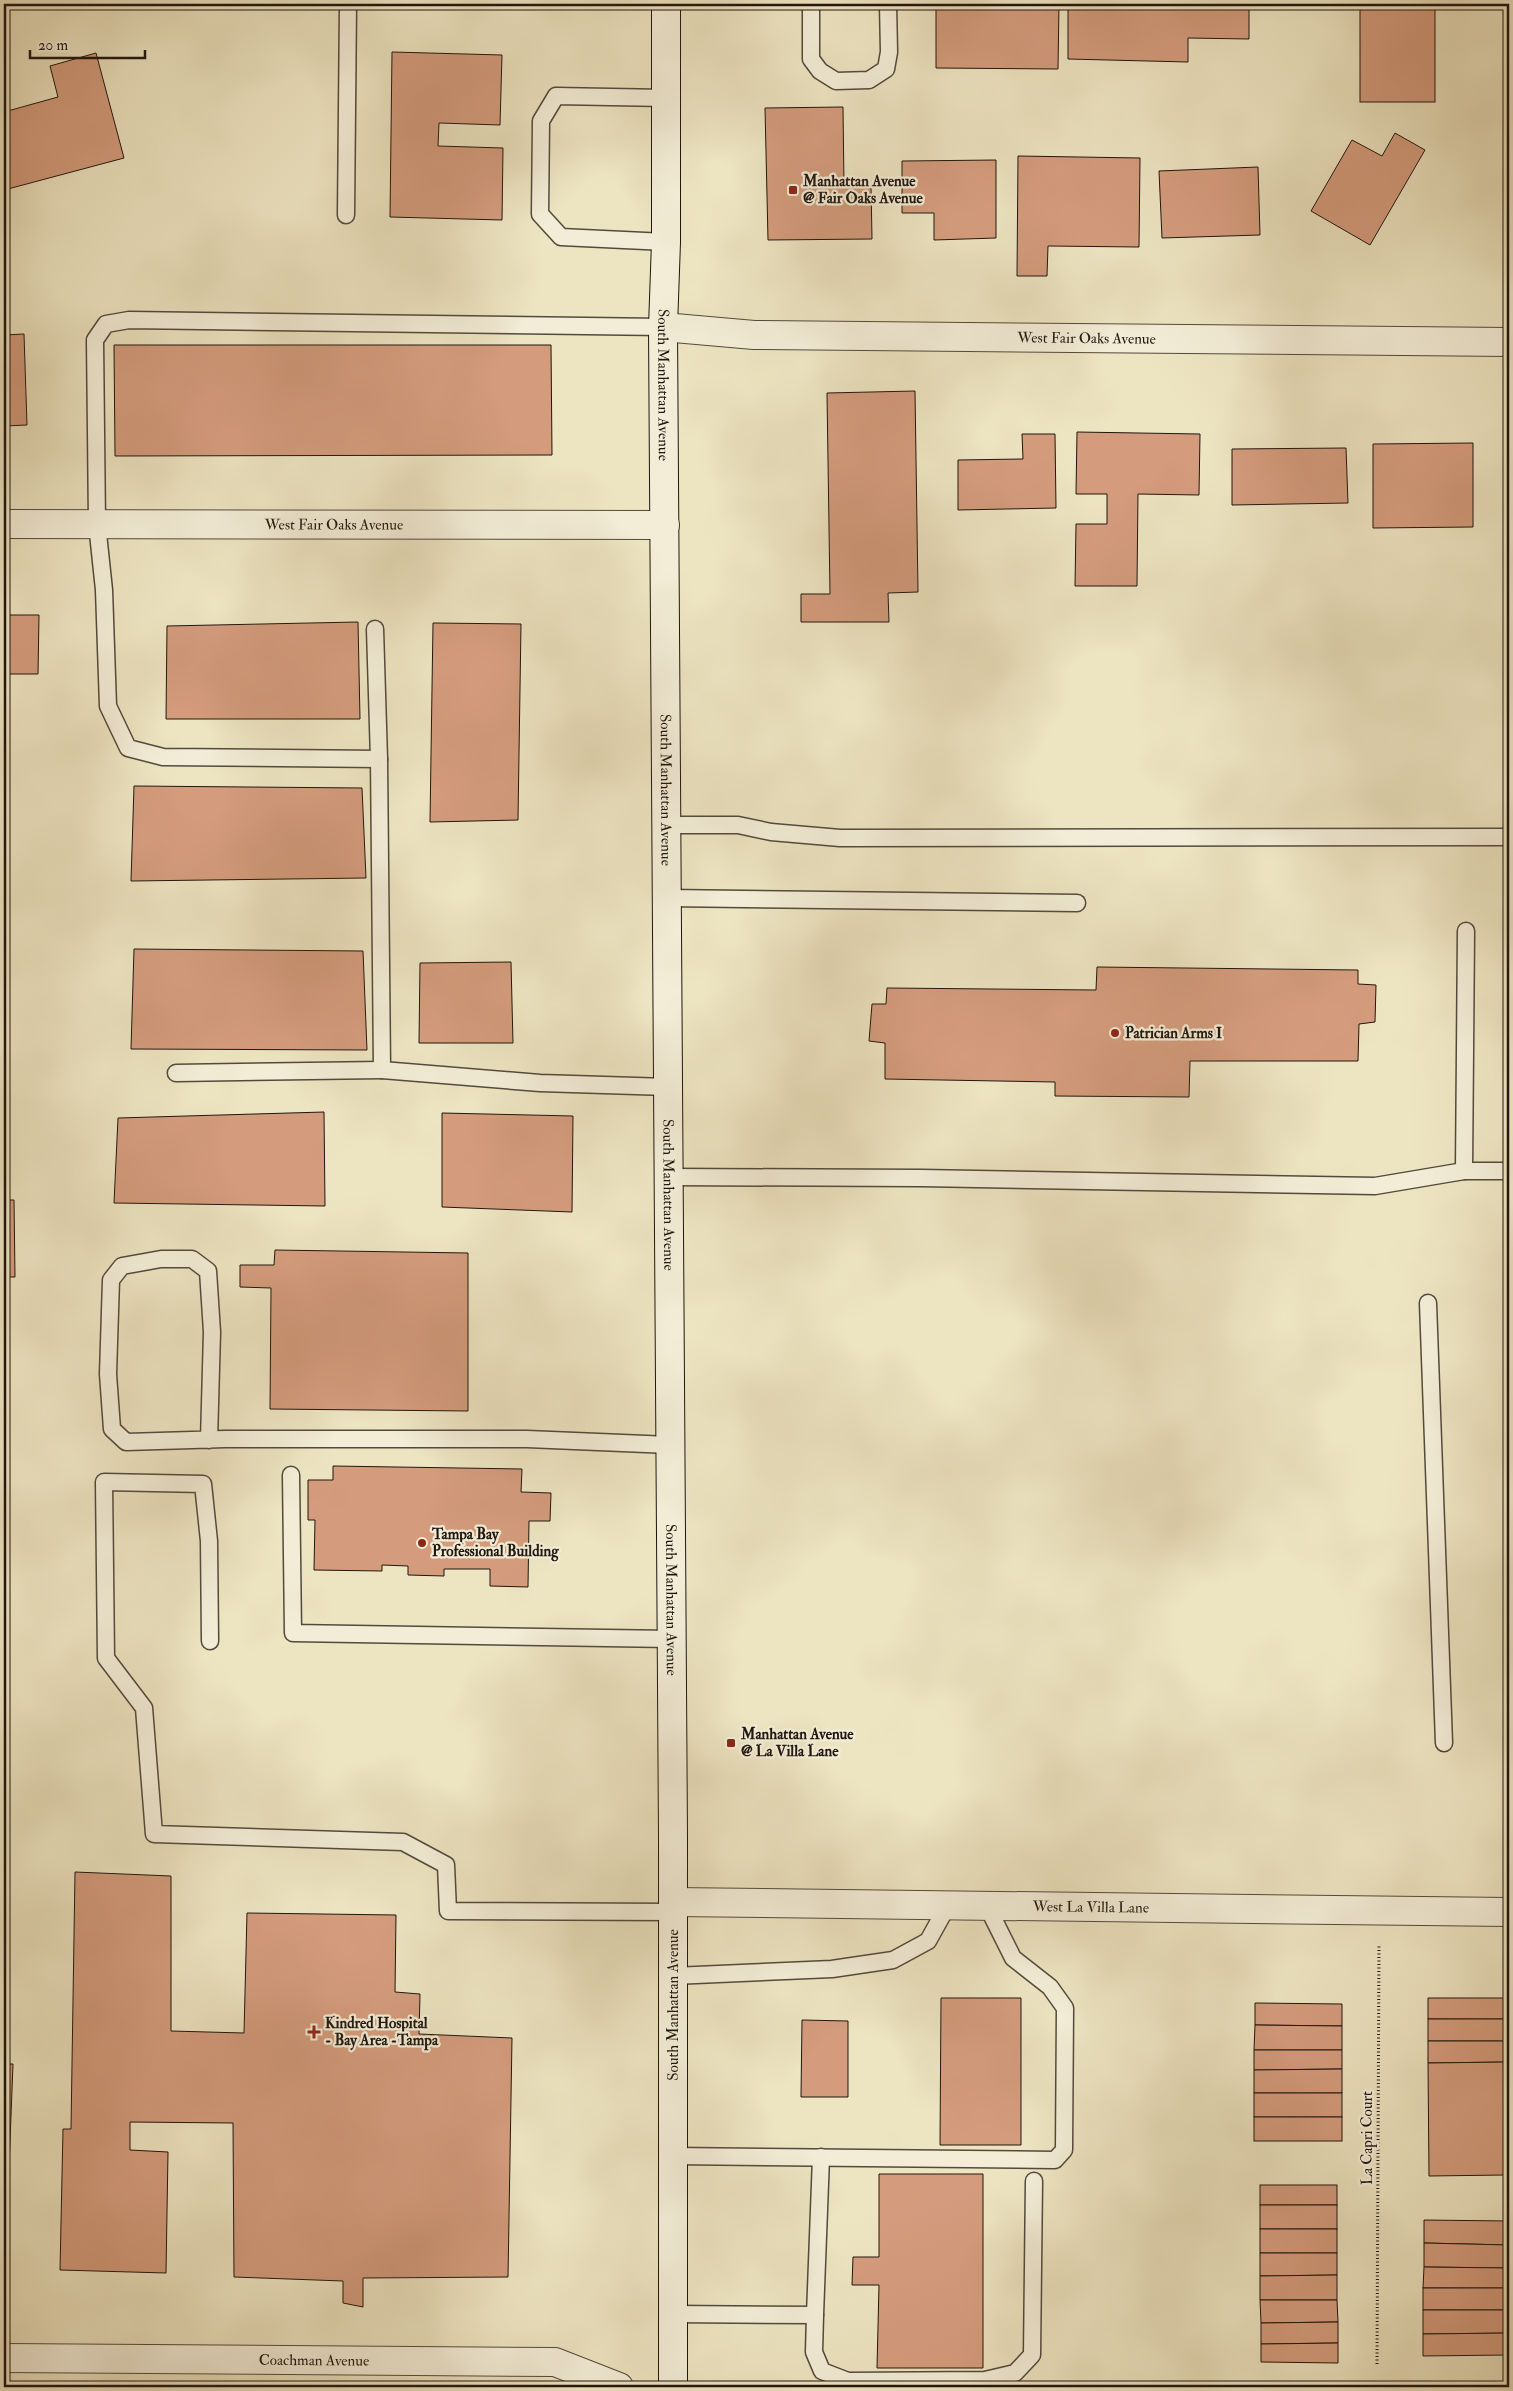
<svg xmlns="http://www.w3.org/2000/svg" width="1513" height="2391" viewBox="0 0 1513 2391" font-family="'IM FELL Double Pica',serif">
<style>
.building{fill:#d49c7d;stroke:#20160f}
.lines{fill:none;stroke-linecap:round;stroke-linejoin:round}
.service-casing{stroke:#534a3c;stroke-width:19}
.minor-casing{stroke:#534a3c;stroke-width:30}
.secondary-casing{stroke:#20160f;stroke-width:30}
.path{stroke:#20160f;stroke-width:3;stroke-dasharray:1 2.5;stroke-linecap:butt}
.service{stroke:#f3edd7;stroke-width:16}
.minor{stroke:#f3edd7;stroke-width:28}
.secondary{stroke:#f3edd7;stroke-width:28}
.poi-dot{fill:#8f2418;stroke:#f3edd7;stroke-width:2}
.labels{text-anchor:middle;stroke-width:4.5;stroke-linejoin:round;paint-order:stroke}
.poi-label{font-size:15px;font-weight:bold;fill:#20160f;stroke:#f3edd7;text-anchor:start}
.street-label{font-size:15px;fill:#20160f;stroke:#f3edd7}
</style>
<rect width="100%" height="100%" fill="#ede4c1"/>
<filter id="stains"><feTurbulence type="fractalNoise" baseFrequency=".004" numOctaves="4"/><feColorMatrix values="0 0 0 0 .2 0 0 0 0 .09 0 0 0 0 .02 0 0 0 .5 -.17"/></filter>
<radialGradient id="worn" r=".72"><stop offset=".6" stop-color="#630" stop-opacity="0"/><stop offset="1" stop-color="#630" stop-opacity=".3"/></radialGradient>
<g class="building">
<path d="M 936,4 L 1059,4 L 1058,69 L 936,68 Z"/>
<path d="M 1068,4 L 1249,4 L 1249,39 L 1188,38 L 1188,62 L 1068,59 Z"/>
<rect x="1360" y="4" width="75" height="98"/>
<path d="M 392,52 L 502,55 L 500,125 L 439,123 L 438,146 L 503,148 L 502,220 L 390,217 Z"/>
<path d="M 96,53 L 124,158 L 4,190 L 4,112 L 58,97 L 50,66 Z"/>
<path d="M 843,107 L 844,187 L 871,186 L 872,239 L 768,240 L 765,108 Z"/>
<path d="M 1395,133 L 1425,150 L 1370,245 L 1311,211 L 1352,140 L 1382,156 Z"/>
<path d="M 1018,156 L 1140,158 L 1139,247 L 1048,246 L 1047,276 L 1017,276 Z"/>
<path d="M 996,160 L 996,238 L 934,240 L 934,213 L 902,213 L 902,161 Z"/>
<path d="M 1258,167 L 1260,235 L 1162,238 L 1159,171 Z"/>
<path d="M 24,334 L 27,425 L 4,426 L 4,335 Z"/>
<path d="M 114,345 L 551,345 L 552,455 L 115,456 Z"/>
<path d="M 915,391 L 918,592 L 888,593 L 889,622 L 801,622 L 801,594 L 830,594 L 827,393 Z"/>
<path d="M 1077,432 L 1200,434 L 1199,495 L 1138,494 L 1137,586 L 1075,586 L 1076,524 L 1107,524 L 1107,494 L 1076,494 Z"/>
<path d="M 1022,434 L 1055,434 L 1056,508 L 958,510 L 958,460 L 1023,459 Z"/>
<path d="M 1509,435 L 1509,495 L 1508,495 Z"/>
<path d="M 1473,443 L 1473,527 L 1373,528 L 1373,444 Z"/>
<path d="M 1346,448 L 1348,503 L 1232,505 L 1232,449 Z"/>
<path d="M 4,615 L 39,615 L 38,674 L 4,674 Z"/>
<path d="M 358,622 L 360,719 L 166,719 L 167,626 Z"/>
<path d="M 433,623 L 521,624 L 518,820 L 430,822 Z"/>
<path d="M 134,786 L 362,788 L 366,878 L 131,881 Z"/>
<rect x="4" y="839" width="5" height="78"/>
<path d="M 134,949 L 363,951 L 367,1050 L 131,1049 Z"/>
<path d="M 511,962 L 513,1043 L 419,1043 L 420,963 Z"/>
<path d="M 1097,967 L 1358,970 L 1358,984 L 1376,985 L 1375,1022 L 1359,1024 L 1358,1061 L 1190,1061 L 1189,1097 L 1055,1096 L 1055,1082 L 885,1079 L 885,1043 L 869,1041 L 872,1004 L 886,1004 L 887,988 L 1096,990 Z"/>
<path d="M 324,1112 L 325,1206 L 114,1203 L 118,1118 Z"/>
<path d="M 442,1113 L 573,1116 L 572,1212 L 442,1207 Z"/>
<path d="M 4,1200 L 14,1200 L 15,1277 L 4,1277 Z"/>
<path d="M 275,1250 L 468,1253 L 468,1411 L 270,1409 L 271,1288 L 240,1287 L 240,1265 L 274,1265 Z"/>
<path d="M 333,1466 L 522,1469 L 521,1492 L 551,1493 L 550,1521 L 529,1521 L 528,1587 L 490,1586 L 490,1569 L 444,1569 L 444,1576 L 408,1575 L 408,1566 L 382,1565 L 382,1571 L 314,1570 L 315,1520 L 308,1520 L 308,1480 L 333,1480 Z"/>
<path d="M 75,1872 L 171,1876 L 171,2031 L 244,2033 L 247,1913 L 396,1915 L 395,1992 L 420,1994 L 419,2034 L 512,2038 L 508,2277 L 363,2278 L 363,2307 L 343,2303 L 343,2281 L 234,2277 L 233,2123 L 130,2122 L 130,2150 L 168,2152 L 166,2273 L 60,2270 L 63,2129 L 71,2129 Z"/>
<path d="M 941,1998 L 1021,1998 L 1021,2145 L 940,2145 Z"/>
<path d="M 1428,1998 L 1505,1998 L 1506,2019 L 1428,2019 Z"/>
<path d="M 1255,2003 L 1342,2004 L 1342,2026 L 1255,2025 Z"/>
<rect x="1428" y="2019" width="78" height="22"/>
<path d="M 802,2020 L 848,2021 L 848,2097 L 801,2097 Z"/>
<path d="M 1255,2025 L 1342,2026 L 1342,2050 L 1254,2050 Z"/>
<path d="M 1428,2041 L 1506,2041 L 1506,2062 L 1428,2063 Z"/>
<path d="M 1254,2050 L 1342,2050 L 1342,2069 L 1254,2070 Z"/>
<path d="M 1506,2062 L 1506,2175 L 1429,2176 L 1428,2063 Z"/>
<path d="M 4,2064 L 13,2064 L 9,2167 L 4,2167 Z"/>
<path d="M 1342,2069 L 1342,2093 L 1254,2093 L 1254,2070 Z"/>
<rect x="1254" y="2093" width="88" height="24"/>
<rect x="1254" y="2117" width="88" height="24"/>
<path d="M 879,2174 L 983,2174 L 983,2368 L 877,2368 L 879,2285 L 852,2285 L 853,2257 L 879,2257 Z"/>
<rect x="1260" y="2185" width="77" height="20"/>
<path d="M 4,2192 L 5,2192 L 7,2277 L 4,2277 Z"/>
<rect x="1260" y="2205" width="77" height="24"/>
<path d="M 1424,2220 L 1509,2221 L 1509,2245 L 1424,2243 Z"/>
<rect x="1260" y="2229" width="77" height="24"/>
<path d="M 1424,2243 L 1509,2245 L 1509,2268 L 1424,2267 Z"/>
<path d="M 1260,2253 L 1337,2253 L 1337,2275 L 1260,2276 Z"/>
<path d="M 1424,2267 L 1509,2268 L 1509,2288 L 1423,2288 Z"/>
<path d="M 1337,2275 L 1337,2300 L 1260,2300 L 1260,2276 Z"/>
<rect x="1423" y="2288" width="86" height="22"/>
<path d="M 1260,2300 L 1337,2300 L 1338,2322 L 1261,2323 Z"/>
<path d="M 1423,2310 L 1509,2310 L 1509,2333 L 1423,2334 Z"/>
<path d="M 1338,2322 L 1338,2343 L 1261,2344 L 1261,2323 Z"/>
<path d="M 1509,2333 L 1509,2355 L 1423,2356 L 1423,2334 Z"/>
<path d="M 1338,2343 L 1338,2363 L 1261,2362 L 1261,2344 Z"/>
</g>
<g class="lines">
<g class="service-casing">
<g id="service">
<path d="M 811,4 L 811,59 L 820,71 L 836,81 L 869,80 L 886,69 L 889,52 L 888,4"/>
<path d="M 346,215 L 348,4"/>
<path d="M 666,242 L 561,237 L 540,214 L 541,121 L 556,96 L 666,98"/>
<path d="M 375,629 L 379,759 L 163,757 L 128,748 L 108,706 L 104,590 L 97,524 L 95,340 L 106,324 L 129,320 L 663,327"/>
<path d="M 379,759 L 382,1070 L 540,1083 L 668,1087"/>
<path d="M 666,825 L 738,825 L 771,832 L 840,838 L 1509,837"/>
<path d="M 667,898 L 1077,903"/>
<path d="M 176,1073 L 382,1070"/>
<path d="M 1464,1171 L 1466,931"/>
<path d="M 669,1177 L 921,1178 L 1375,1186 L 1464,1171 L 1509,1171"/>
<path d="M 1428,1303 L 1444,1743"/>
<path d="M 209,1440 L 212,1332 L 208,1271 L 192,1259 L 161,1259 L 122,1266 L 111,1280 L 108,1374 L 112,1429 L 126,1442 L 225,1439 L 527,1439 L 670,1445"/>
<path d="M 291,1475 L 293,1633 L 671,1639"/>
<path d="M 210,1641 L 209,1541 L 203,1484 L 104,1482 L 106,1658 L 144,1708 L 154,1834 L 403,1842 L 446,1865 L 448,1911 L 673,1912"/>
<path d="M 673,1976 L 832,1969 L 893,1960 L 928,1941 L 948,1905"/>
<path d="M 673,2156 L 1055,2160 L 1064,2150 L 1065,2008 L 1050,1987 L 1013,1958 L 987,1906"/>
<path d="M 673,2314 L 815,2315 L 821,2157"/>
<path d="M 815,2315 L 814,2352 L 822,2371 L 848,2381 L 985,2380 L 1015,2373 L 1032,2355 L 1034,2181"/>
</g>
</g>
<g class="minor-casing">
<g id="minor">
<path id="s1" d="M 663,327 L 754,335 L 1509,342"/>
<path id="s2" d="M 4,524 L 665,525"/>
<path id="s3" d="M 673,1902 L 1509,1912"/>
<path id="s4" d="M 4,2358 L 555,2362 L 619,2387"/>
</g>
</g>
<g class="secondary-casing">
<g id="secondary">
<path id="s5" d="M 666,4 L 666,242 L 663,327 L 673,1837 L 673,2387"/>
</g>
</g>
<path class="path" d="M 1377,2364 L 1379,1945"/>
<use href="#service" class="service"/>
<use href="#minor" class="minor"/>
<use href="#secondary" class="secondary"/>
</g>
<g class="poi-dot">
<rect x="788" y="185" width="10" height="10" rx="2.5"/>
<circle cx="1115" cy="1033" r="5"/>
<circle cx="422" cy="1543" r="5"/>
<rect x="726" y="1738" width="10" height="10" rx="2.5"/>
<path d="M311.5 2024.5h5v5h5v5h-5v5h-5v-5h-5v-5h5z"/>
</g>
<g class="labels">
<g class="poi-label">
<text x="803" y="186">Manhattan Avenue<tspan x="803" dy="17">@ Fair Oaks Avenue</tspan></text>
<text x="1125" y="1038">Patrician Arms I</text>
<text x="432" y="1539">Tampa Bay<tspan x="432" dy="17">Professional Building</tspan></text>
<text x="741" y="1739">Manhattan Avenue<tspan x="741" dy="17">@ La Villa Lane</tspan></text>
<text x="325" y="2028">Kindred Hospital<tspan x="325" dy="17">- Bay Area -Tampa</tspan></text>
</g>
<g class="street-label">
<text dy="5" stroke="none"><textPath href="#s1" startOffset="424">West Fair Oaks Avenue</textPath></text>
<text dy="5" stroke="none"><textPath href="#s5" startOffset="381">South Manhattan Avenue</textPath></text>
<text dy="5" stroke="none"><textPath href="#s2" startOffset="330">West Fair Oaks Avenue</textPath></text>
<text dy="5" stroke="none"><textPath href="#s5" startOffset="786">South Manhattan Avenue</textPath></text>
<text dy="5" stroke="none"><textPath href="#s5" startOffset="1191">South Manhattan Avenue</textPath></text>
<text dy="5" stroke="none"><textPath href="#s5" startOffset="1596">South Manhattan Avenue</textPath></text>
<text dy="5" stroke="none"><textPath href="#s3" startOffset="418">West La Villa Lane</textPath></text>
<text transform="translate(673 2005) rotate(-90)" y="5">South Manhattan Avenue</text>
<text transform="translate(1367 2138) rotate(-90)" y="5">La Capri Court</text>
<text dy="5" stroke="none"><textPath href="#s4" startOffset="310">Coachman Avenue</textPath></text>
</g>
</g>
<rect width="1513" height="2391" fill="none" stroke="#ede4c1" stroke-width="20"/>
<rect x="5" y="5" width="1503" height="2381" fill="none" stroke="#20160f" stroke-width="2.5"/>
<rect x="10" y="10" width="1493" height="2371" fill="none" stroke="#20160f"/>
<path d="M30 50v8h115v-8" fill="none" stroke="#20160f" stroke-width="2.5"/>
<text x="38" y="50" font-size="15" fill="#20160f" stroke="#f3edd7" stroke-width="4" paint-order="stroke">20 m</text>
<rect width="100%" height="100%" filter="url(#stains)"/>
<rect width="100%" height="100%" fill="url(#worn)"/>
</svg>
